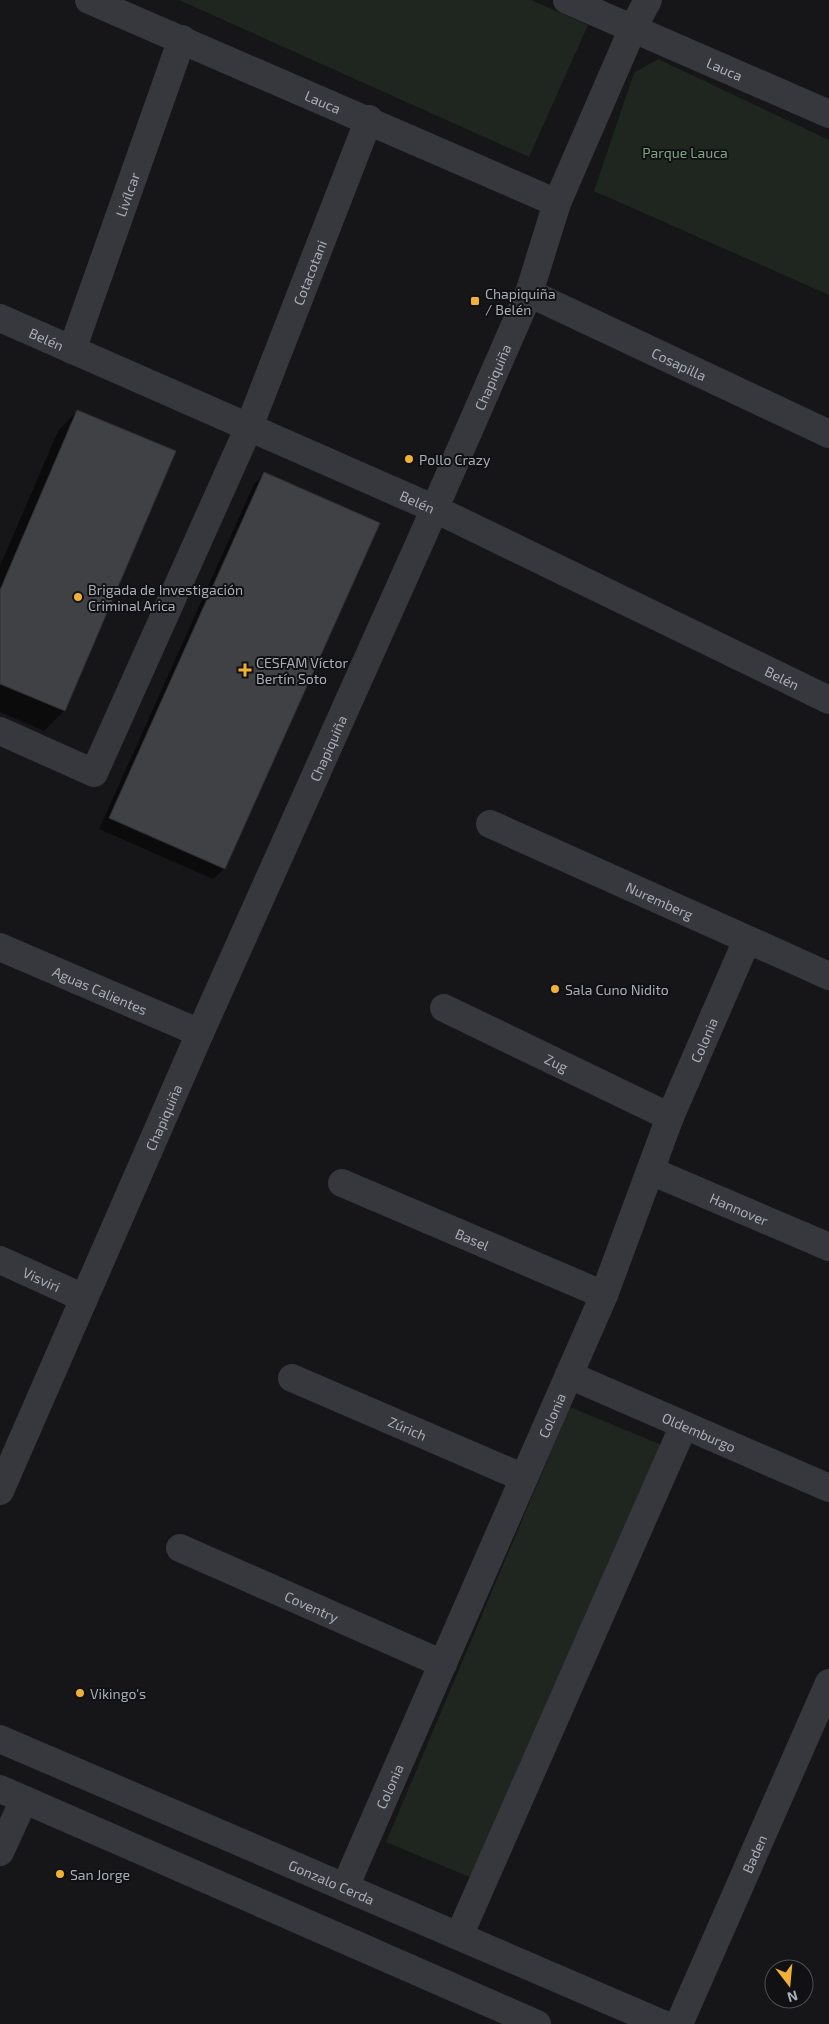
<svg xmlns="http://www.w3.org/2000/svg" width="829" height="2024" font-family="'Exo 2',sans-serif">
<style>
.green{fill:#1e261f}
.shadow{fill:#0007}
.building{fill:#404145;stroke:#303034}
.lines{fill:none;stroke-linecap:round;stroke-linejoin:round}
.minor{stroke:#37383d;stroke-width:28}
.poi-dot{fill:#f2b134;stroke:#111113;stroke-width:2}
.labels{text-anchor:middle;dominant-baseline:central;stroke-width:4;stroke-linejoin:round;paint-order:stroke}
.street-label{font-size:14px;fill:#a8adb8;stroke:#111113}
.park-label{font-size:14px;fill:#7fa381;stroke:#111113}
.poi-label{font-size:14px;fill:#a8adb8;stroke:#111113;text-anchor:start}
</style>
<rect width="100%" height="100%" fill="#161618"/>
<g class="green">
<polygon points="179,0 531,0 588,25 529,157"/>
<polygon points="658,59 829,140 829,295 594,191 634,73"/>
<polygon points="570,1407 669,1448 484,1883 386,1842"/>
</g>
<g class="shadow">
<polygon points="77,411 175,452 64,711 44,731 0,712 0,566 58,431"/>
<polygon points="265,473 224,869 213,879 99,829 254,484"/>
</g>
<g class="building">
<polygon points="77,410 176,451 65,711 0,684 0,590"/>
<polygon points="264,472 380,523 225,869 109,818"/>
</g>
<g class="lines">
<g class="minor">
<path id="s1" d="M89 0 557 203"/>
<path id="s2" d="M567 0 829 114"/>
<path id="s3" d="M529 293 829 434"/>
<path id="s4" d="M0 318 435 509 829 700"/>
<path id="s5" d="M72 350 182 39"/>
<path id="s6" d="M0 731 94 773 249 427 369 119"/>
<path id="s7" d="M490 824 829 976"/>
<path id="s8" d="M0 947 200 1033"/>
<path id="s9" d="M444 1008 670 1117"/>
<path id="s10" d="M651 1171 829 1247"/>
<path id="s11" d="M342 1183 604 1295"/>
<path id="s12" d="M0 1260 84 1298"/>
<path id="s13" d="M569 1375 829 1488"/>
<path id="s14" d="M292 1378 524 1478"/>
<path id="s15" d="M0 1491 200 1033 420 542 529 293 557 203 633 28 648 0"/>
<path id="s16" d="M180 1548 443 1664"/>
<path id="s17" d="M0 1739 663 2024"/>
<polyline points="0,1789 537,2024"/>
<polyline points="0,1852 24,1800"/>
<path id="s18" d="M345 1887 604 1295 670 1117 747 940"/>
<polyline points="459,1936 684,1425"/>
<path id="s19" d="M679 2024 829 1683"/>
</g>
</g>
<g class="poi-dot">
<rect x="470" y="296" width="10" height="10" rx="2.5"/>
<circle cx="409" cy="459" r="5"/>
<circle cx="78" cy="597" r="5"/>
<path d="M242.5 662.5h5v5h5v5h-5v5h-5v-5h-5v-5h5z"/>
<circle cx="555" cy="989" r="5"/>
<circle cx="80" cy="1693" r="5"/>
<circle cx="60" cy="1874" r="5"/>
</g>
<g class="labels">
<g class="street-label">
<text stroke="none"><textPath href="#s2" startOffset="172">Lauca</textPath></text>
<text stroke="none"><textPath href="#s1" startOffset="255">Lauca</textPath></text>
<text stroke="none"><textPath href="#s5" startOffset="165">Livílcar</textPath></text>
<text stroke="none"><textPath href="#s6" startOffset="648">Cotacotani</textPath></text>
<text stroke="none"><textPath href="#s4" startOffset="51">Belén</textPath></text>
<text stroke="none"><textPath href="#s3" startOffset="166">Cosapilla</textPath></text>
<text stroke="none"><textPath href="#s15" startOffset="1218">Chapiquiña</textPath></text>
<text stroke="none"><textPath href="#s4" startOffset="456">Belén</textPath></text>
<text stroke="none"><textPath href="#s4" startOffset="861">Belén</textPath></text>
<text stroke="none"><textPath href="#s15" startOffset="812">Chapiquiña</textPath></text>
<text stroke="none"><textPath href="#s7" startOffset="186">Nuremberg</textPath></text>
<text stroke="none"><textPath href="#s8" startOffset="109">Aguas Calientes</textPath></text>
<text stroke="none"><textPath href="#s18" startOffset="920">Colonia</textPath></text>
<text stroke="none"><textPath href="#s9" startOffset="125">Zug</textPath></text>
<text stroke="none"><textPath href="#s15" startOffset="408">Chapiquiña</textPath></text>
<text stroke="none"><textPath href="#s10" startOffset="96">Hannover</textPath></text>
<text stroke="none"><textPath href="#s11" startOffset="142">Basel</textPath></text>
<text stroke="none"><textPath href="#s12" startOffset="46">Visviri</textPath></text>
<text stroke="none"><textPath href="#s18" startOffset="515">Colonia</textPath></text>
<text stroke="none"><textPath href="#s14" startOffset="126">Zúrich</textPath></text>
<text stroke="none"><textPath href="#s13" startOffset="142">Oldemburgo</textPath></text>
<text stroke="none"><textPath href="#s16" startOffset="144">Coventry</textPath></text>
<text stroke="none"><textPath href="#s18" startOffset="110">Colonia</textPath></text>
<text stroke="none"><textPath href="#s19" startOffset="186">Baden</textPath></text>
<text stroke="none"><textPath href="#s17" startOffset="361">Gonzalo Cerda</textPath></text>
</g>
<g class="park-label">
<text x="685" y="152">Parque Lauca</text>
</g>
<g class="poi-label">
<text x="485" y="293">Chapiquiña<tspan x="485" dy="16">/ Belén</tspan></text>
<text x="419" y="459">Pollo Crazy</text>
<text x="88" y="589">Brigada de Investigación<tspan x="88" dy="16">Criminal Arica</tspan></text>
<text x="256" y="662">CESFAM Víctor<tspan x="256" dy="16">Bertín Soto</tspan></text>
<text x="565" y="989">Sala Cuno Nidito</text>
<text x="90" y="1693">Vikingo's</text>
<text x="70" y="1874">San Jorge</text>
</g>
</g>
<g transform="translate(789 1984) rotate(164)"><circle r="24" fill="#111113" stroke="#4d4f55"/>
<path d="M0-4L9 19L0 12L-9 19Z" fill="#f2b134"/>
<text y="-8" font-size="14" font-weight="bold" text-anchor="middle" fill="#a8adb8">N</text>
</g>
</svg>
